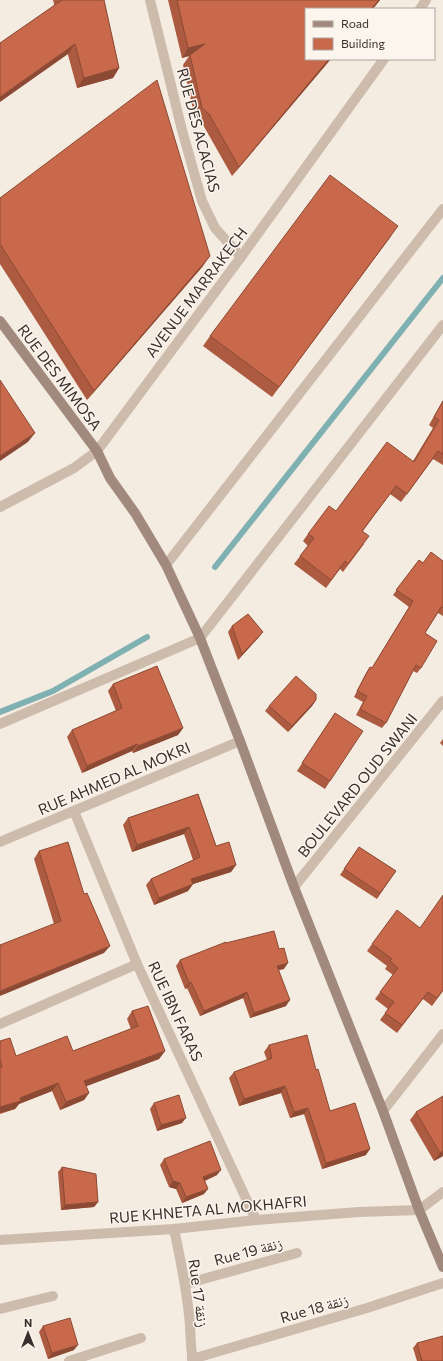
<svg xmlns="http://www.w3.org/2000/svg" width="443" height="1361" font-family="Commissioner,'Noto Naskh Arabic',sans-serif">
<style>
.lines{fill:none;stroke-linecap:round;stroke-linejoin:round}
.stream{stroke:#7fb0b2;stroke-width:6}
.street{stroke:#cdbbac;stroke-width:10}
.secondary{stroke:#a18a7d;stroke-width:10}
.wall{fill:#ac5a40}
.shaded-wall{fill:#8c4a34}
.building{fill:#c8694b;stroke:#8c4a34}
.labels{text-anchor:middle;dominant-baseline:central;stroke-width:3;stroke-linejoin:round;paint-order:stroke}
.street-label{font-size:15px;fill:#3b302b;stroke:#fbf5ee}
</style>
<rect width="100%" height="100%" fill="#f4ebe1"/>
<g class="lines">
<g class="stream">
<polyline points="215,567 443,278"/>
<polyline points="0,712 53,691 147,637"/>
</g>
<g class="street">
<polyline points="150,0 182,130 202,201 215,228 241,257"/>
<polyline points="420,9 426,0"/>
<polyline points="0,507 74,468 97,451 241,257 384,59"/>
<polyline points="166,565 443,209"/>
<polyline points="0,724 200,638 443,325"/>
<polyline points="74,811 137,964 256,1220"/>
<polyline points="0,842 240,741"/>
<polyline points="294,887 443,701"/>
<polyline points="0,1024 137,964"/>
<polyline points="383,1111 443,1034"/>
<path d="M174 1229C180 1257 186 1286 189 1315 191 1330 190 1346 193 1361"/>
<polyline points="0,1240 174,1229 256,1220 359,1212 419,1210 443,1192"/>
<polyline points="185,1284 297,1253"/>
<polyline points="0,1309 53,1296"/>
<polyline points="192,1359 367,1308 443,1283"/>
<polyline points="69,1361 141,1338"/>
</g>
<polyline class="secondary" points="0,321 97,451 110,478 135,513 166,565 200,638 240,741 294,887 383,1111 419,1210 443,1267"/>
</g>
<g class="wall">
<polygon points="53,0 104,0 119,68 113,78 77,88"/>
<polygon points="168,0 380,0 232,176 202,123 195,118 183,65 189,56 182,58"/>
<polygon points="0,198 203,266 87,400 0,264"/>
<polygon points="392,235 272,397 203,346 210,336"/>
<polygon points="443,400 443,465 433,459 401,502 390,494 363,531 364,544 343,572 340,569 326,588 294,564 308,546 303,541 308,534 336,511 413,461 433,428 429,425"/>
<polygon points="419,560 423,563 443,561 443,616 438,613 425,633 421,668 417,673 413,671 386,723 382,728 356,715 363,702 354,697 366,673 370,667 372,668 409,607 393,595"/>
<polygon points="232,626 259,637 238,660 228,632"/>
<polygon points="113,684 183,728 178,735 133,753 132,751 82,773 67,737 72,730 116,711 108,691"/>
<polygon points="316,700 312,706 288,732 265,711 269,706"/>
<polygon points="335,713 330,781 325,789 297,771"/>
<polygon points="443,739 443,746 440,743"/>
<polygon points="198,794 216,846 236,865 231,872 193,884 188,891 154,905 146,885 151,879 193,860 184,834 132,852 123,825 128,818"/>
<polygon points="359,847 396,871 377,899 340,875"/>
<polygon points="39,851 84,894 104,953 54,924 34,859"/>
<polygon points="226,943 284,969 279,970 286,1006 250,1018 243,998 200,1016 187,988 185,989 176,966 180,960"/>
<polygon points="372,944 443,991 432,1006 423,999 397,1033 380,1020 388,1009 375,999 393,975 385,969 387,966 367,951"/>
<polygon points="132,1011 165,1051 159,1059 86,1086 89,1093 84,1100 60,1110 52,1091 19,1104 15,1109 0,1114 0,1041 16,1056 73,1051 131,1029 127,1019"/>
<polygon points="269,1045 316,1070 330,1111 366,1155 322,1169 304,1114 290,1118 281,1093 239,1106 229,1078 234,1072 267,1060 264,1052"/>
<polygon points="443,1096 443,1156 434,1161 410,1120 416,1112"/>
<polygon points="154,1103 182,1123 157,1131 150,1109"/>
<polygon points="164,1159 217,1175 205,1181 204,1194 182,1203 176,1189 169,1187 160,1165"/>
<polygon points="62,1167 98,1202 94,1207 61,1210 58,1172"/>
<polygon points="43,1326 74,1350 48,1359 39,1332"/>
<polygon points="417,1343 443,1361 417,1361 413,1348"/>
</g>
<g class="shaded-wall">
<polygon points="379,0 380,0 373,9 371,9"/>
<polygon points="75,44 68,54 0,102 0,97"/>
<polygon points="205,44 198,53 182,58 188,48"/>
<polygon points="329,59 331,59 232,176 239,167"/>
<polygon points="119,68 113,78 77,88 84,78"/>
<polygon points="210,256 203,266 87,400 94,391"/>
<polygon points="35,433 28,442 0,461 0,456"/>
<polygon points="263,632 259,637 238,660 242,654"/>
<polygon points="316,700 312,706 288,732 292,726"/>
<polygon points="183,728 178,735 133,753 138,746"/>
<polygon points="137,744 132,751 82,773 87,766"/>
<polygon points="189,827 184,834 132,852 137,845"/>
<polygon points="236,865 231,872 193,884 188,891 154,905 159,898 191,879"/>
<polygon points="110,946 104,953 0,996 0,991"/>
<polygon points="288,963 284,969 274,971 277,966"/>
<polygon points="191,982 187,988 185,989 189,983"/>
<polygon points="247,992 243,998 200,1016 204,1011"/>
<polygon points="290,1000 286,1006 250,1018 254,1013"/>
<polygon points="165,1051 159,1059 79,1089 84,1081"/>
<polygon points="58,1083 52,1091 19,1104 15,1109 0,1113 0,1107 20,1098"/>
<polygon points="285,1086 281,1093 239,1106 244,1099"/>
<polygon points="89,1093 84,1100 60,1110 66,1102"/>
<polygon points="308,1108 304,1114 290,1118 294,1112"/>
<polygon points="186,1118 182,1123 157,1131 161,1125"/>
<polygon points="370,1149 366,1155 322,1169 326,1163"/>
<polygon points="443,1151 443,1156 434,1161 440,1153"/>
<polygon points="221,1170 217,1175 199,1183 203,1177"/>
<polygon points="173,1181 180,1183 176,1189 169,1187"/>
<polygon points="208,1189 204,1194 182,1203 186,1197"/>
<polygon points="98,1202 94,1207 61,1210 65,1205"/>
<polygon points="78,1345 74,1350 48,1359 52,1353"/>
</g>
<g class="building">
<polygon points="62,0 104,0 119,68 84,78 75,44 0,97 0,43"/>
<polygon points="177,0 379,0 371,9 306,9 306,59 329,59 239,167 209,114 202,108 190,55 205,44 188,48"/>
<polygon points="157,80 210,256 94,391 0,244 0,198"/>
<polygon points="330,175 398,226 279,387 210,336"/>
<polygon points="0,380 35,433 0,456"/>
<polygon points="443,401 443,454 438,451 407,494 396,486 362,531 369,536 348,564 345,561 331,580 300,556 314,538 308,534 329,506 336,511 387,442 414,462 439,420 434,417"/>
<polygon points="431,552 443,561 443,608 441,607 425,633 437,641 421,668 416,665 386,723 360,709 367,696 357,691 370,667 372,668 413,601 396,590 419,560 423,563"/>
<polygon points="248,614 263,632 242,654 232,626"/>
<polygon points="157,666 183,728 138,746 137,744 87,766 72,730 122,708 113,684"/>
<polygon points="296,676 316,694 316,700 292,726 269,706"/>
<polygon points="335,713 363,731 330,781 302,763"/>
<polygon points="198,794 216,846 229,842 236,865 191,879 193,884 159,898 151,879 200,857 189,827 137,845 128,818"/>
<polygon points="68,842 84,894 87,893 110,946 0,991 0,945 61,921 39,851"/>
<polygon points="359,847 396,871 380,893 344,869"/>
<polygon points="443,895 443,990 437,998 428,992 402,1025 385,1013 394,1002 380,992 398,968 390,961 392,959 372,944 397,910 420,928"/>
<polygon points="274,931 279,949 284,948 288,963 277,966 290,1000 254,1013 247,992 204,1011 191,982 189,983 180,960 226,942 226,943"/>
<polygon points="148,1006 165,1051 84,1081 89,1093 66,1102 58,1083 20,1098 21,1101 0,1107 0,1067 2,1067 0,1059 0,1041 10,1038 16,1056 67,1036 73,1051 138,1026 132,1011"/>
<polygon points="307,1035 316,1070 318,1069 330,1111 355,1103 370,1149 326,1163 308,1108 294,1112 285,1086 244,1099 234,1072 272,1058 269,1045"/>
<polygon points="179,1095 186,1118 161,1125 154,1103"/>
<polygon points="443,1096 443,1151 440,1153 416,1112"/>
<polygon points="210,1141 221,1170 203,1177 208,1189 186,1197 180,1183 173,1181 164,1159"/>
<polygon points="62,1167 96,1174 98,1202 65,1205"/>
<polygon points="70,1318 78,1345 52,1353 43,1326"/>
<polygon points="443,1336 443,1361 422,1361 417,1343"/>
</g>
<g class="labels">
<g class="street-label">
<text transform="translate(199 130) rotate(75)">RUE DES ACACIAS</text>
<text transform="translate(196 292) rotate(-53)">AVENUE MARRAKECH</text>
<text transform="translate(60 377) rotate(53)">RUE DES MIMOSA</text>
<text transform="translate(114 778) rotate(-23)">RUE AHMED AL MOKRI</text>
<text transform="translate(357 785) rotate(-51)">BOULEVARD OUD SWANI</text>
<text transform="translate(176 1011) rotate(65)">RUE IBN FARAS</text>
<text transform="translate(208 1209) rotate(-5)">RUE KHNETA AL MOKHAFRI</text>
<text transform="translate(248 1251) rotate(-15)">Rue 19 زنقة</text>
<text transform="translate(199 1293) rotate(82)">Rue 17 زنقة</text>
<text transform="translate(314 1308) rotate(-16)">Rue 18 زنقة</text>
</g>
</g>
<rect x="305" y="8" width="130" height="52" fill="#fbf5ee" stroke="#aea6a0"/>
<rect x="313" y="21" width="20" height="6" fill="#a18a7d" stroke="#aea6a0"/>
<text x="341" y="28" font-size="12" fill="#3b302b">Road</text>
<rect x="313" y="38" width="20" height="12" fill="#c8694b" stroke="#aea6a0"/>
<text x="341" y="48" font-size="12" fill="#3b302b">Building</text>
<g transform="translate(28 1333)" stroke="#fbf5ee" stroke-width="3" paint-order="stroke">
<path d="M0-3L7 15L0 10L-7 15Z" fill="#3b302b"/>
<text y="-6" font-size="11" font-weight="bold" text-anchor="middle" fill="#3b302b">N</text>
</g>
</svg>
